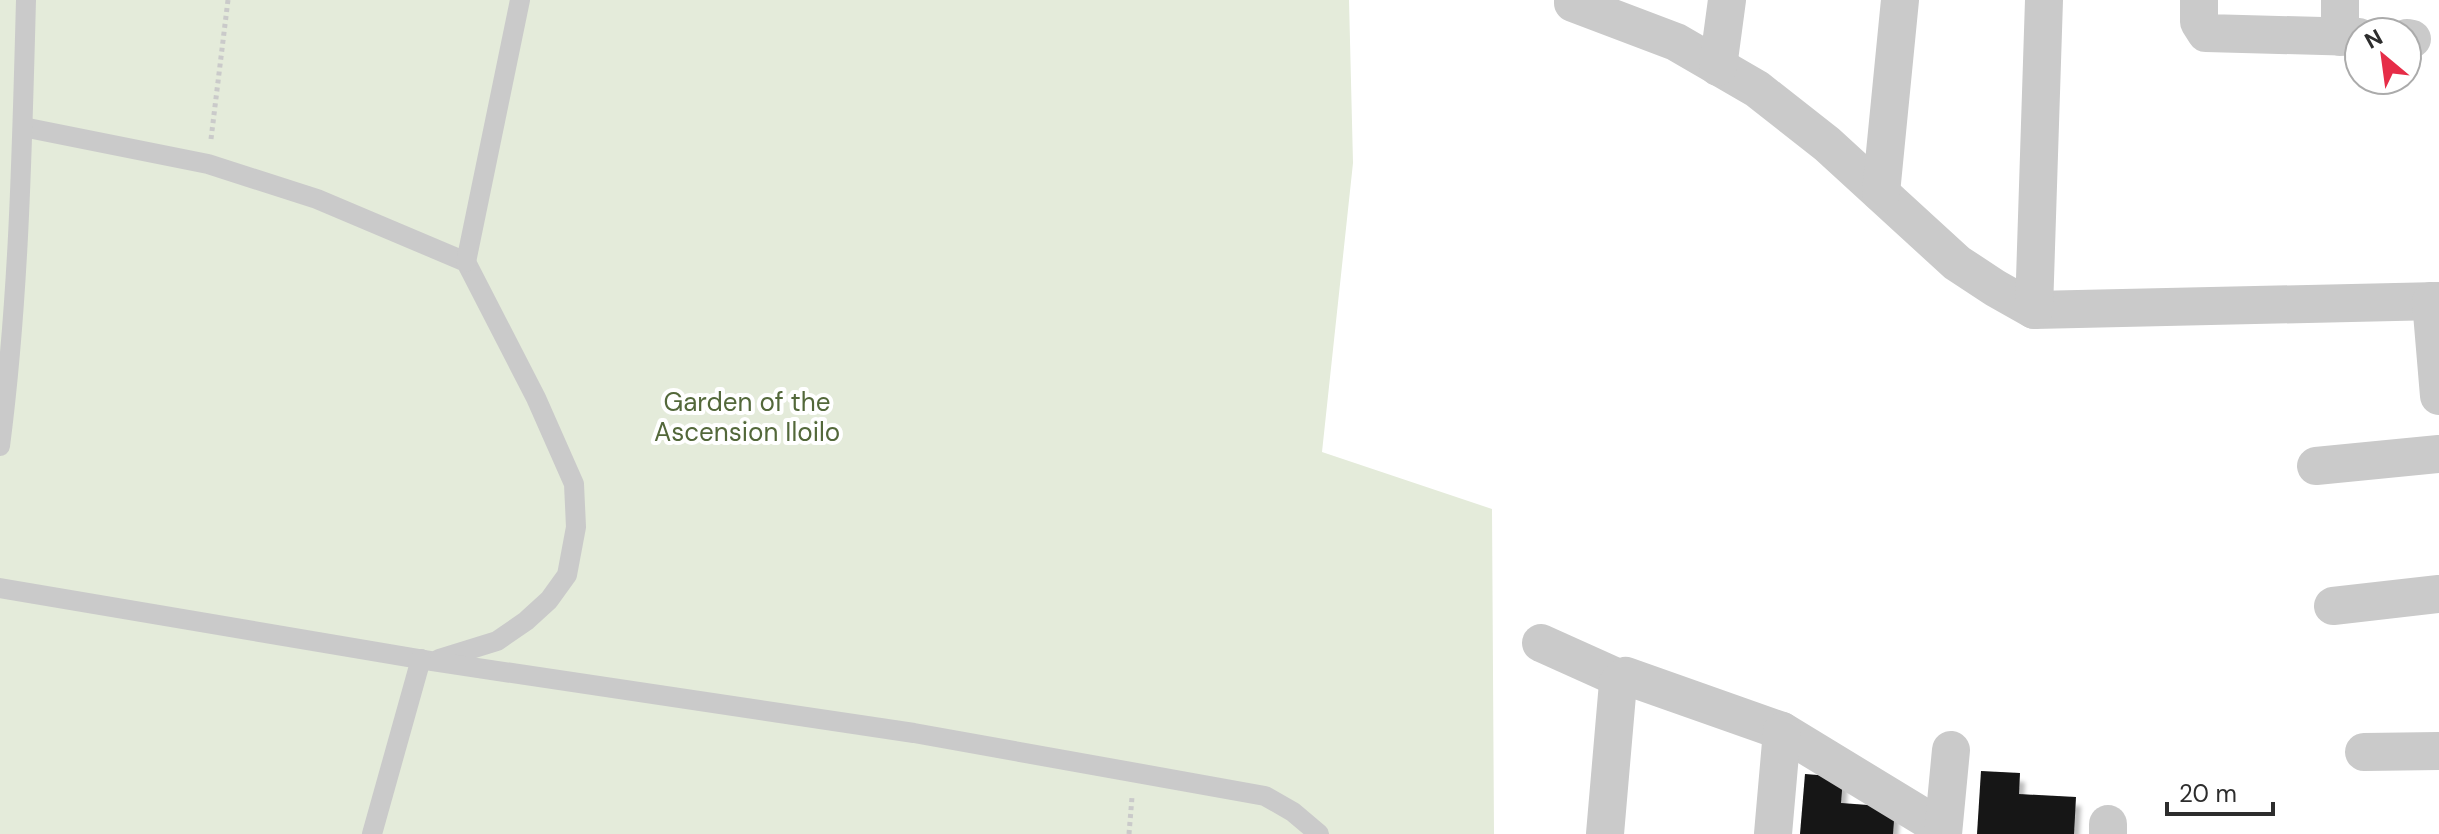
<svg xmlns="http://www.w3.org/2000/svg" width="2439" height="834" font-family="'DM Sans',sans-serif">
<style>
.green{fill:#e4ebda}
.building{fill:#141414;filter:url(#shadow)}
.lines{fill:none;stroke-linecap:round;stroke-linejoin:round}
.path{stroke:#cacaca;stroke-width:5;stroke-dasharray:4 4;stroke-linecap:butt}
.lane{stroke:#cacaca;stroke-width:20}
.street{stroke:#cacaca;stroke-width:38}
.labels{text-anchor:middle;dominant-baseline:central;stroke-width:8;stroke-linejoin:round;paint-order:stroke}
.park-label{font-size:26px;fill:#53683a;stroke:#fff}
</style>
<defs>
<filter id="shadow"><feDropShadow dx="5" dy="9" stdDeviation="2" flood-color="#0004"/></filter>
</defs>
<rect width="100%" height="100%" fill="#fff"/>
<polygon class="green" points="0,0 1349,0 1353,163 1322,452 1492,509 1494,834 0,834"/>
<g class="building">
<polygon points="1981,771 2020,773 2019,794 2076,797 2074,834 1977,834"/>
<polygon points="1805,774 1843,777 1841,803 1895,807 1893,834 1800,834"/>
</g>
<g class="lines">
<g class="path">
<polyline points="211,139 228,0"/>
<polyline points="1129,834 1132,797"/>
</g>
<g class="lane">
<polyline points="23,127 208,164 317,199 466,262 536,398 574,484 576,527 567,575 549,600 526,621 497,641 439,659"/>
<polyline points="466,262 520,0"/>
<path d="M0 446C19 299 22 149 26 0"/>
<polyline points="0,588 431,661 914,733 1265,796 1293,812 1319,834"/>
<polyline points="372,834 421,659"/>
</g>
<g class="street">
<polyline points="1573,0 1573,3 1676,42 1757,89 1827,144 1957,263 1995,288 2034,310 2439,301"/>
<polyline points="2199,0 2199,22 2206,33 2359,37"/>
<polyline points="2340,37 2340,0"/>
<polyline points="2407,38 2412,39"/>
<polyline points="1718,67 1727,0"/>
<polyline points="1881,193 1900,0"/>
<polyline points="2431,301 2439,396"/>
<polyline points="2034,310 2044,0"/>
<polyline points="2316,466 2439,454"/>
<polyline points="2333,606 2439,594"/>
<polyline points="1541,643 1621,679"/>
<polyline points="2364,752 2439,751"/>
<polyline points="2108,824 2108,834"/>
<polyline points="1605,834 1618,683 1626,676 1782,731 1943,829"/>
<polyline points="1773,834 1782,731"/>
<polyline points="1943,834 1951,750"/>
</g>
</g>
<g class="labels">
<g class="park-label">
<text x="747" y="402">Garden of the<tspan x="747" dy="30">Ascension Iloilo</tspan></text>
</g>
</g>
<g transform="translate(2383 56) rotate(331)"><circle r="38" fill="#ffffff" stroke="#ababab" stroke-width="2"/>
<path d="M0-6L14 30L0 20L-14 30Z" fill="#e62d48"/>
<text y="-12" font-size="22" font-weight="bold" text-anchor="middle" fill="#2d2d2d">N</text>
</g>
<path d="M2167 802v12h106v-12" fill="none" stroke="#2d2d2d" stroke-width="4"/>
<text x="2179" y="802" font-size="24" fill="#2d2d2d" stroke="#ffffff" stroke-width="6" paint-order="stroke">20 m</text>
</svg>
